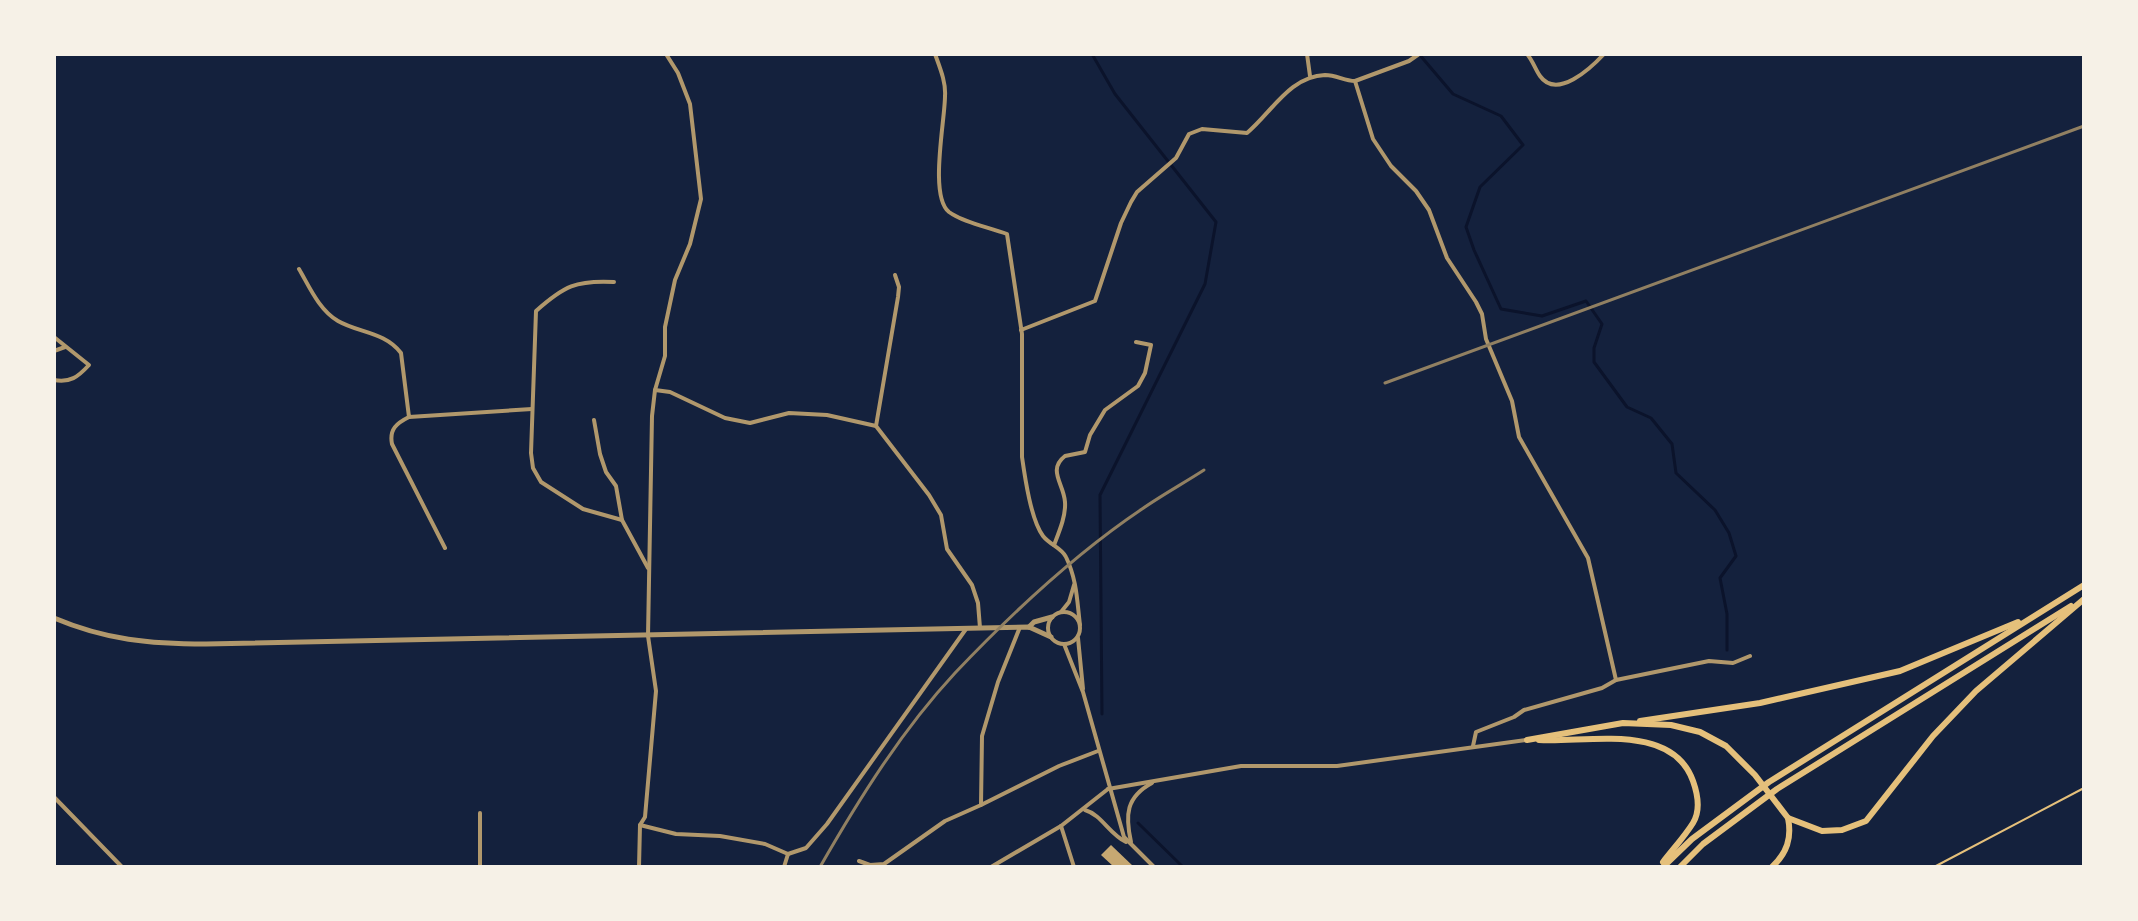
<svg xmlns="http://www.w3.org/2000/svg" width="2138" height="921" font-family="Overpass,sans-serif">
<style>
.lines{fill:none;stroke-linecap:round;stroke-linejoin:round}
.stream{stroke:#0b132b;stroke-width:3}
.building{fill:#c6a872}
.path{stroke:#e5c07b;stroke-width:2}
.minor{stroke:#b1986c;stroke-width:4}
.tertiary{stroke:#b1986c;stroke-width:5}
.primary{stroke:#e5c07b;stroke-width:6}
.rail{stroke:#918062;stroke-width:3}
</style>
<rect width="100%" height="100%" fill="#14213d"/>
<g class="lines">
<g class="stream">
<polyline points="1092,54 1115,94 1216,222 1205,284 1100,495 1102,714"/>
<polyline points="1419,54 1453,94 1501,116 1523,145 1480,187 1466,227 1474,250 1501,309 1542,316 1586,301 1602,324 1594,348 1594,362 1627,407 1651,418 1672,444 1676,473 1715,510 1729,533 1736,556 1720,578 1727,614 1727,650"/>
<polyline points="1138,823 1183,867"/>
</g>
</g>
<polygon class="building" points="1111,845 1134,867 1114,867 1101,855"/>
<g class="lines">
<polyline class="path" points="1934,867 2084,788"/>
<g class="minor">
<path d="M935 54C940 68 946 82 945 96 945 121 929 196 949 212 964 223 989 227 1007 234L1022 334V457C1025 478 1031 520 1043 536 1050 545 1062 548 1066 557 1077 580 1077 601 1080 625"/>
<polyline points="1307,54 1310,76"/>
<path d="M1527 54C1533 61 1535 69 1540 76 1557 100 1591 68 1604 54"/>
<polyline points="1355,81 1409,61 1419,54"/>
<path d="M299 269C309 286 319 310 338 321 359 333 385 332 401 353L409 417 532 409"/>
<path d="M614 282C576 280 564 286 536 311L531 453 533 468 541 482 583 509 622 520"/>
<path d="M1021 330 1095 301 1121 223 1131 202 1137 192 1176 158 1189 134 1202 129 1247 133C1271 113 1290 76 1325 75 1337 75 1344 81 1355 81L1373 139 1391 166 1416 191 1429 210 1447 258 1476 302 1482 314 1486 339 1512 401 1519 437 1588 558 1616 680"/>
<path d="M54 337 89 365C78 377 70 383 54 380"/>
<polyline points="54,351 65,347"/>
<polyline points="655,390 670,392 725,418 750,423 789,413 827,415 876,426 929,495 941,515 947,549 972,585 978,603 980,628"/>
<path d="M409 417C397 423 389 429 392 444L445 548"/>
<polyline points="594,420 600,454 606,472 616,486 622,520 648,568"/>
<polyline points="876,426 898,297 899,287 895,275"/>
<path d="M1054 545C1059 532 1066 516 1065 502 1064 484 1047 470 1065 456L1085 452 1090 435 1105 410 1138 386 1145 373 1151 345 1136 342"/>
<polyline points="1061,612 1069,602 1074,585"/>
<circle cx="1064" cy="628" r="16"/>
<polyline points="1078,638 1083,689"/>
<polyline points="1064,644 1083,692 1124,837 1154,867"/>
<polyline points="1473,746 1476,732 1514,717 1524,710 1602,688 1616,680 1709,661 1733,663 1750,656"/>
<polyline points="1108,789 1241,766 1337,766 1526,740"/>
<polyline points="54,797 122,867"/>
<polyline points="981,805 1059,766 1098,751"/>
<path d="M1085 810C1102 815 1109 834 1126 842"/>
<polyline points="480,813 480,867"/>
<polyline points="640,825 676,834 720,836 765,844 788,854 806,848 827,824 966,629"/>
<polyline points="1061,826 1074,867"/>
<path d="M1131 842C1125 815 1126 797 1152 783"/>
<polyline points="859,861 870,865 884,864 945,821 981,805 982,736 998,682 1020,627"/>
<polyline points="639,867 640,825 645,817 656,691 648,636 652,416 655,390 665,356 665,327 675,280 690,244 701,199 690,104 678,73 666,54"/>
<polyline points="784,867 788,854"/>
<polyline points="991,867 1061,826 1108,789"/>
</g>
<g class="tertiary">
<path d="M54 618C106 640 150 644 206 644L1029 627 1051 637"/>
<polyline points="1029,627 1034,622 1052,617"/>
</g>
<g class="primary">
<polyline points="1640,721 1760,703 1900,671 2018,622"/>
<polyline points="1527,740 1623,723 1671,725 1700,732 1726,746 1755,775 1788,818 1822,831 1842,830 1866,821 1933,736 1976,691 2084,599"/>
<path d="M1539 740C1587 743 1672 722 1693 781 1698 795 1701 810 1693 823 1685 836 1673 849 1663 862"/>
<polyline points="1663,867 1692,839 1769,782 2084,585"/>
<polyline points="1680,867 1703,844 1777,789 2071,606"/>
<path d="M1772 867C1787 853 1792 838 1788 818"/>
</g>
<g class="rail">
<polyline points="1385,383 2084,126"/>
<path d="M820 867C859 799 902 730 955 673 1011 614 1075 554 1142 509 1162 495 1184 483 1204 470"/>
</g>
</g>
<rect width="2138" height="921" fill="none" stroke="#f6f1e7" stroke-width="112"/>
</svg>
